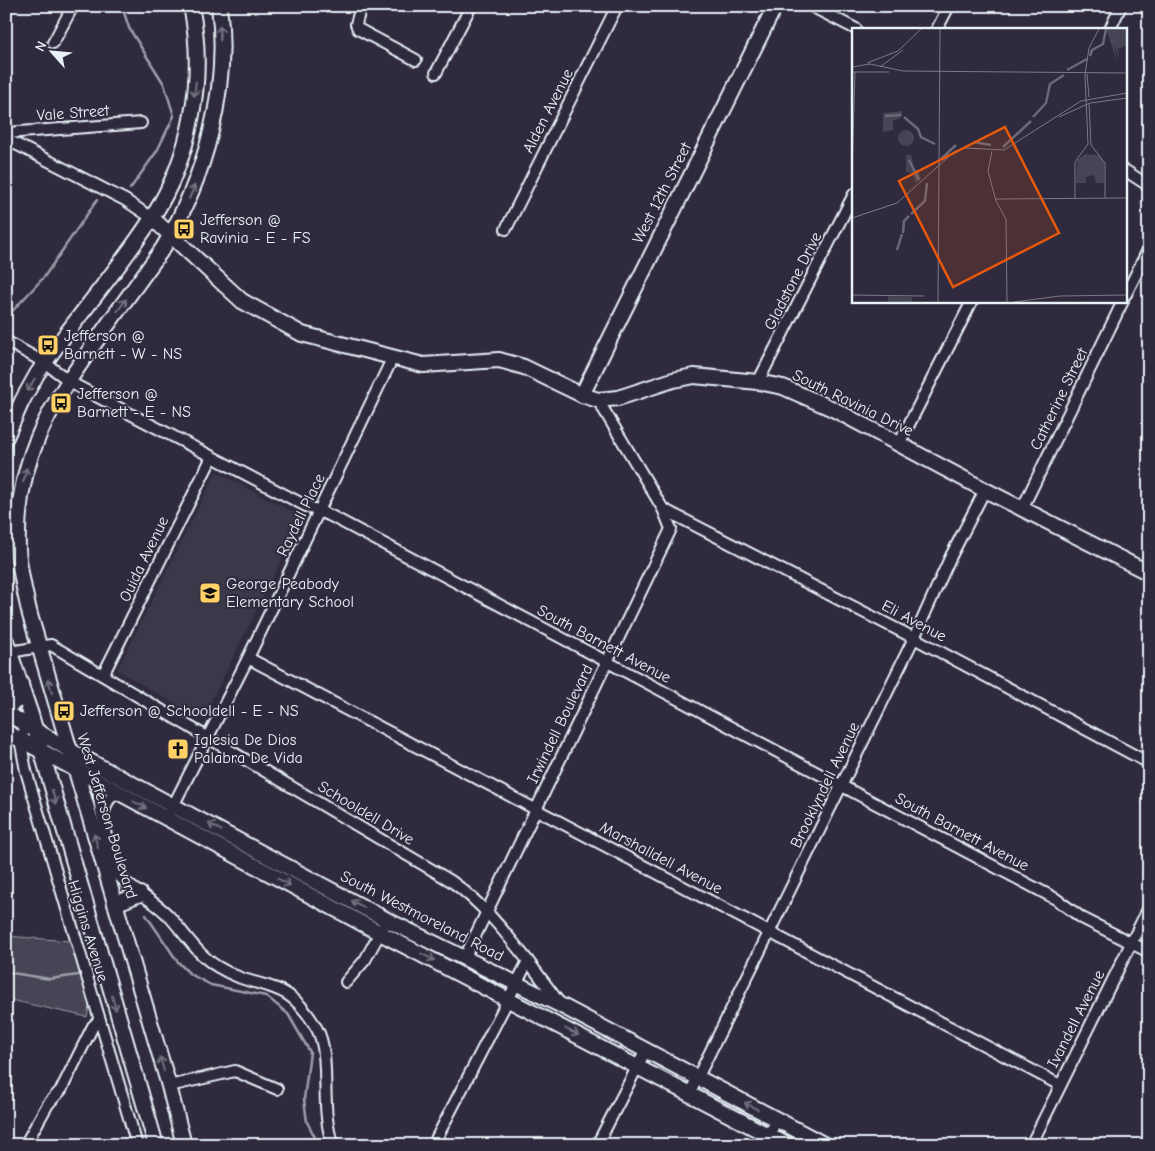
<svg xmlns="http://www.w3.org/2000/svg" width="1155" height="1151" font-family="'Comic Neue',sans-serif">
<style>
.built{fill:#3b3749}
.green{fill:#464455;stroke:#979aa6}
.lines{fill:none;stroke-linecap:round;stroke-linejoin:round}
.stream{stroke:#9c9fab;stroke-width:2.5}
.street-casing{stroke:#e8f1f8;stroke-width:14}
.secondary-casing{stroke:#e8f1f8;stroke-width:18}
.street{stroke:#2f2a3d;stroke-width:10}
.secondary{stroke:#2f2a3d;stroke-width:14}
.oneway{stroke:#70707e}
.labels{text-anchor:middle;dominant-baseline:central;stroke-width:4;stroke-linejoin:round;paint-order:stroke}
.street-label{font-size:16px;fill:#e8f1f8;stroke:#2f2a3d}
.poi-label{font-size:16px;fill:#e8f1f8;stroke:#2f2a3d;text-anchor:start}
.inset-river{fill:none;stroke:#696978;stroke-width:2.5}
.inset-road{fill:none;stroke:#797a88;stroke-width:1}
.view{fill:#e8590c;fill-opacity:0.15;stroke:#e8590c;stroke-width:2.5}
.inset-edge{fill:none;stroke:#e8f1f8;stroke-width:2.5}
</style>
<rect width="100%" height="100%" fill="#2f2a3d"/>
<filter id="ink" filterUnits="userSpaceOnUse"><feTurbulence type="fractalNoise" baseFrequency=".02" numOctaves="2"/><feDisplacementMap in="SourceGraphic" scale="10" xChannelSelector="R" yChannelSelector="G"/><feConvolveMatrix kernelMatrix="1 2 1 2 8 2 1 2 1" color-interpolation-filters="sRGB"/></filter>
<g filter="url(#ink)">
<polygon class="built" points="216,472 303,517 202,720 117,670"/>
<path class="green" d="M6 936 70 941C77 964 94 993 87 1017L6 999Z"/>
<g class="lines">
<g class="stream">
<polyline points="122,6 129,28 164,84 174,116 157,151 130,189"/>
<polyline points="6,318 44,277 97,200"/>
<polyline points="146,915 178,962 190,974 211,985 266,996 288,1014 310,1052 304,1099 307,1122 319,1145"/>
<polyline points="6,972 50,979 78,975"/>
</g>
<g class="street-casing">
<g id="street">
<polyline points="361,6 356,24 358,29 416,60"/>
<polyline points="811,6 856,29"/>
<polyline points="937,29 949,6"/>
<polyline points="1110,29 1121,6"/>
<polyline points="53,43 73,6"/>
<polyline points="436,73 471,6"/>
<polyline points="6,133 141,123"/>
<polyline points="6,139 125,200 152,218"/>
<polyline points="1126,171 1149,186"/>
<polyline points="506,229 617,6"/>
<polyline points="1126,294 1149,248"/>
<polyline points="6,341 45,363 75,385 306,506 331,516 1056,899 1082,918 1149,952"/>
<polyline points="758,382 854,194"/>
<polyline points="899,444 972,301"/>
<polyline points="663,509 914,638 1149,763"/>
<polyline points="1022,509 1123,301"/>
<path d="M10 652 51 645 451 881C482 903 504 931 528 961L433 1145"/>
<polyline points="248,658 1060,1085"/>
<polyline points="103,675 212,457"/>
<polyline points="27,726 20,739 26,771 137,1145"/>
<path d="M98 782C98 803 109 856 118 875 133 891 153 900 168 915 185 933 196 954 218 967 262 994 285 973 317 1029 332 1056 319 1109 333 1145"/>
<polyline points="170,812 248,658 393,357"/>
<polyline points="103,814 108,801 116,792"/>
<polyline points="465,957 671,529 663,509 598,400"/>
<polyline points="528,961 561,1005"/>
<polyline points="346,982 365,960 387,920"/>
<polyline points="169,1086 235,1071 277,1089"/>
<polyline points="690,1093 914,638 950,558 985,490"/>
<polyline points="25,1145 48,1104 61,1090 93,1026 100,1020"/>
<polyline points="597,1145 646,1050"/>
<polyline points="764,1145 777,1119"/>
<polyline points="1031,1145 1149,907"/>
</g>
</g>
<g class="secondary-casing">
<g id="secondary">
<polyline points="152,218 242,301 302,334 423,365 499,360 524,367 582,395 598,400 618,398 673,380 694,376 758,382 783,387 833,409 985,490 1149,573"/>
<polyline points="582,395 775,6"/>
<path d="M6 437 22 401 37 374C73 321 117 272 152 218 191 157 206 77 191 6"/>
<polyline points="6,641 31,715 156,1145"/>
<polyline points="6,708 16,701 21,684"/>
<polyline points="6,713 80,756 387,920 562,1006 825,1145"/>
<polyline points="6,732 380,933 787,1145"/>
<polyline points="115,904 140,894"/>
<path d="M184 1145 169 1086 30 615C25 593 19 570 18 548 15 459 50 406 99 337 120 307 142 278 163 248 205 178 230 89 219 6"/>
</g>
</g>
<use href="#street" class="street"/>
<use href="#secondary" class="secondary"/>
</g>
<defs><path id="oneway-shaft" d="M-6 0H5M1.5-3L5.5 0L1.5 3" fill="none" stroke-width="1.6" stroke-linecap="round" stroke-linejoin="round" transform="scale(1.25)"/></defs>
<g class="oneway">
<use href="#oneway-shaft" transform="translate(220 33) rotate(-90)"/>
<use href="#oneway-shaft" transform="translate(195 89) rotate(96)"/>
<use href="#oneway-shaft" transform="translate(192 192) rotate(-67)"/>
<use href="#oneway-shaft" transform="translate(122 305) rotate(-54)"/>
<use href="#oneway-shaft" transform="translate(31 385) rotate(120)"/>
<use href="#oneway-shaft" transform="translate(25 475) rotate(-76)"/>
<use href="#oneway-shaft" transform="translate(50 686) rotate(-106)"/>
<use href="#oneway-shaft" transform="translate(54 797) rotate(74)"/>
<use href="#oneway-shaft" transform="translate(140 805) rotate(28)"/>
<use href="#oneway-shaft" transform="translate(215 827) rotate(-152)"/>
<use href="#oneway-shaft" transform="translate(96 841) rotate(-107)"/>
<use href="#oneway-shaft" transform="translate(284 882) rotate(28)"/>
<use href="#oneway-shaft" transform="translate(358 904) rotate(-152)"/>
<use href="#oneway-shaft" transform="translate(428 957) rotate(27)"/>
<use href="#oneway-shaft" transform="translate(114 1003) rotate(74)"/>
<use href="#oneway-shaft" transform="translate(572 1032) rotate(27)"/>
<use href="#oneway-shaft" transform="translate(162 1064) rotate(-106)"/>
<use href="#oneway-shaft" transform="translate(751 1106) rotate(-152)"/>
</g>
</g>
<defs>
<g id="bus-square" transform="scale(1.125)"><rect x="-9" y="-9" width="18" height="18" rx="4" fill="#ffd166" stroke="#2f2a3d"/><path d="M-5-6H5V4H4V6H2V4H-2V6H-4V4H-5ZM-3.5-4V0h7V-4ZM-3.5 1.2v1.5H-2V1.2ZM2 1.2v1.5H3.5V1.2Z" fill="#111"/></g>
<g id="school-square" transform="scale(1.125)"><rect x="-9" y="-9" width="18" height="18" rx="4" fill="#ffd166" stroke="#2f2a3d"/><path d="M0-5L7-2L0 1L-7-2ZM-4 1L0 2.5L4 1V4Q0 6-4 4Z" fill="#111"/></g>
<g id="church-square" transform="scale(1.125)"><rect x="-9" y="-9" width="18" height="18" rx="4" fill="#ffd166" stroke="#2f2a3d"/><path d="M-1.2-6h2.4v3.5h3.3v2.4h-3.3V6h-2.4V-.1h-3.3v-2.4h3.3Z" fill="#111"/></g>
</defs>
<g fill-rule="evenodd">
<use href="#bus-square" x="184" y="229"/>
<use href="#bus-square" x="48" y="345"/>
<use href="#bus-square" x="61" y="403"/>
<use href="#school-square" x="210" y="593"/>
<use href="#bus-square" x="64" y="711"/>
<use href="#church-square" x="178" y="749"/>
</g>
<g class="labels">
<g class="street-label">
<text transform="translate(548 111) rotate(-63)">Alden Avenue</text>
<text transform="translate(73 113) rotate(-4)">Vale Street</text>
<text transform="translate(662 193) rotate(-63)">West 12th Street</text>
<text transform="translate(793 281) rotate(-63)">Gladstone Drive</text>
<text transform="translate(1059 399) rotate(-64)">Catherine Street</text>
<text transform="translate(853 403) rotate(26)">South Ravinia Drive</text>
<text transform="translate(301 515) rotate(-64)">Raydell Place</text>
<text transform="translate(144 559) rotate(-64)">Ouida Avenue</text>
<text transform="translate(914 621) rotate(28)">Eli Avenue</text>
<text transform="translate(604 644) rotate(28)">South Barnett Avenue</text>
<text transform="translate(560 724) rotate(-64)">Irwindell Boulevard</text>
<text transform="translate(825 785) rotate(-64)">Brooklyndell Avenue</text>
<text transform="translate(366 813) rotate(31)">Schooldell Drive</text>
<text transform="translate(107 816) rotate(73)">West Jefferson Boulevard</text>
<text transform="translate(962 832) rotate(28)">South Barnett Avenue</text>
<text transform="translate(661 858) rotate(28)">Marshalldell Avenue</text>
<text transform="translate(422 916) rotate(27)">South Westmoreland Road</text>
<text transform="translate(88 931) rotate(73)">Higgins Avenue</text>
<text transform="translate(1076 1019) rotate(-63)">Ivandell Avenue</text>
</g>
<g class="poi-label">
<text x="200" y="220">Jefferson @<tspan x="200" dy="18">Ravinia - E - FS</tspan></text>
<text x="64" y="336">Jefferson @<tspan x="64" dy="18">Barnett - W - NS</tspan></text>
<text x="77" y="394">Jefferson @<tspan x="77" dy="18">Barnett - E - NS</tspan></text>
<text x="226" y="584">George Peabody<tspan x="226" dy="18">Elementary School</tspan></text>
<text x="80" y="711">Jefferson @ Schooldell - E - NS</text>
<text x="194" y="740">Iglesia De Dios<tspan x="194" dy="18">Palabra De Vida</tspan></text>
</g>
</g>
<g transform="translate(852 28)">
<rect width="275" height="275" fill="#2f2a3d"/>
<path d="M254 1H275V17L266 21 267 31 262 16 265 33ZM50 83V89L41 93V102L31 104V85ZM46 110a8 8 0 1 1 16 0a8 8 0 1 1-16 0ZM233 126 247 127 252 135V155H244L242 147 234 149V155H224L225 132ZM54 127H59L63 142 66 141 69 150 64 155 60 145 54 144ZM36 268 60 269V274H36Z" fill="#464455"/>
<path class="inset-river" d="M238 28 240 22 251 16 254 1M215 42 235 31M33 88 49 87M52 89 66 101 69 109 83 116M181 89 194 75 198 56 212 47M122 114 139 117M151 119 179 93M89 131 104 117M57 132 67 152M59 186 73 173 75 155M51 205 52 193 57 188M45 222 50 206"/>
<path class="inset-road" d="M15 35 46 23 69 1M0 39 18 36 51 43 275 45M28 39 51 22M0 44H37M235 46 237 69M237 75 239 117 253 135V170M207 89 238 75 275 70M140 123 136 143 144 173 154 191 155 274M0 146 3 44M143 171 275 170M223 171V134L236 116 233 47 237 20 247 1M0 190 45 175 103 123 114 120 152 122 229 73 275 65M0 267 72 268M86 274 88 1M162 274 208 268 275 267"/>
<path class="view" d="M153 99 207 205 101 259 47 153Z"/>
<rect width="275" height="275" class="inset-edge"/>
</g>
<rect width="1155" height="1151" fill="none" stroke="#2f2a3d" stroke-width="25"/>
<rect x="12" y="12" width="1130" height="1126" fill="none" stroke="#e8f1f8" stroke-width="2" filter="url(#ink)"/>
<g transform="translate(52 52) rotate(297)" stroke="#2f2a3d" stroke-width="4" paint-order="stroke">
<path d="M0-4L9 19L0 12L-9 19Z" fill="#e8f1f8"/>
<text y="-8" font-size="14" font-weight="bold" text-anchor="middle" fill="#e8f1f8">N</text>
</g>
</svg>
